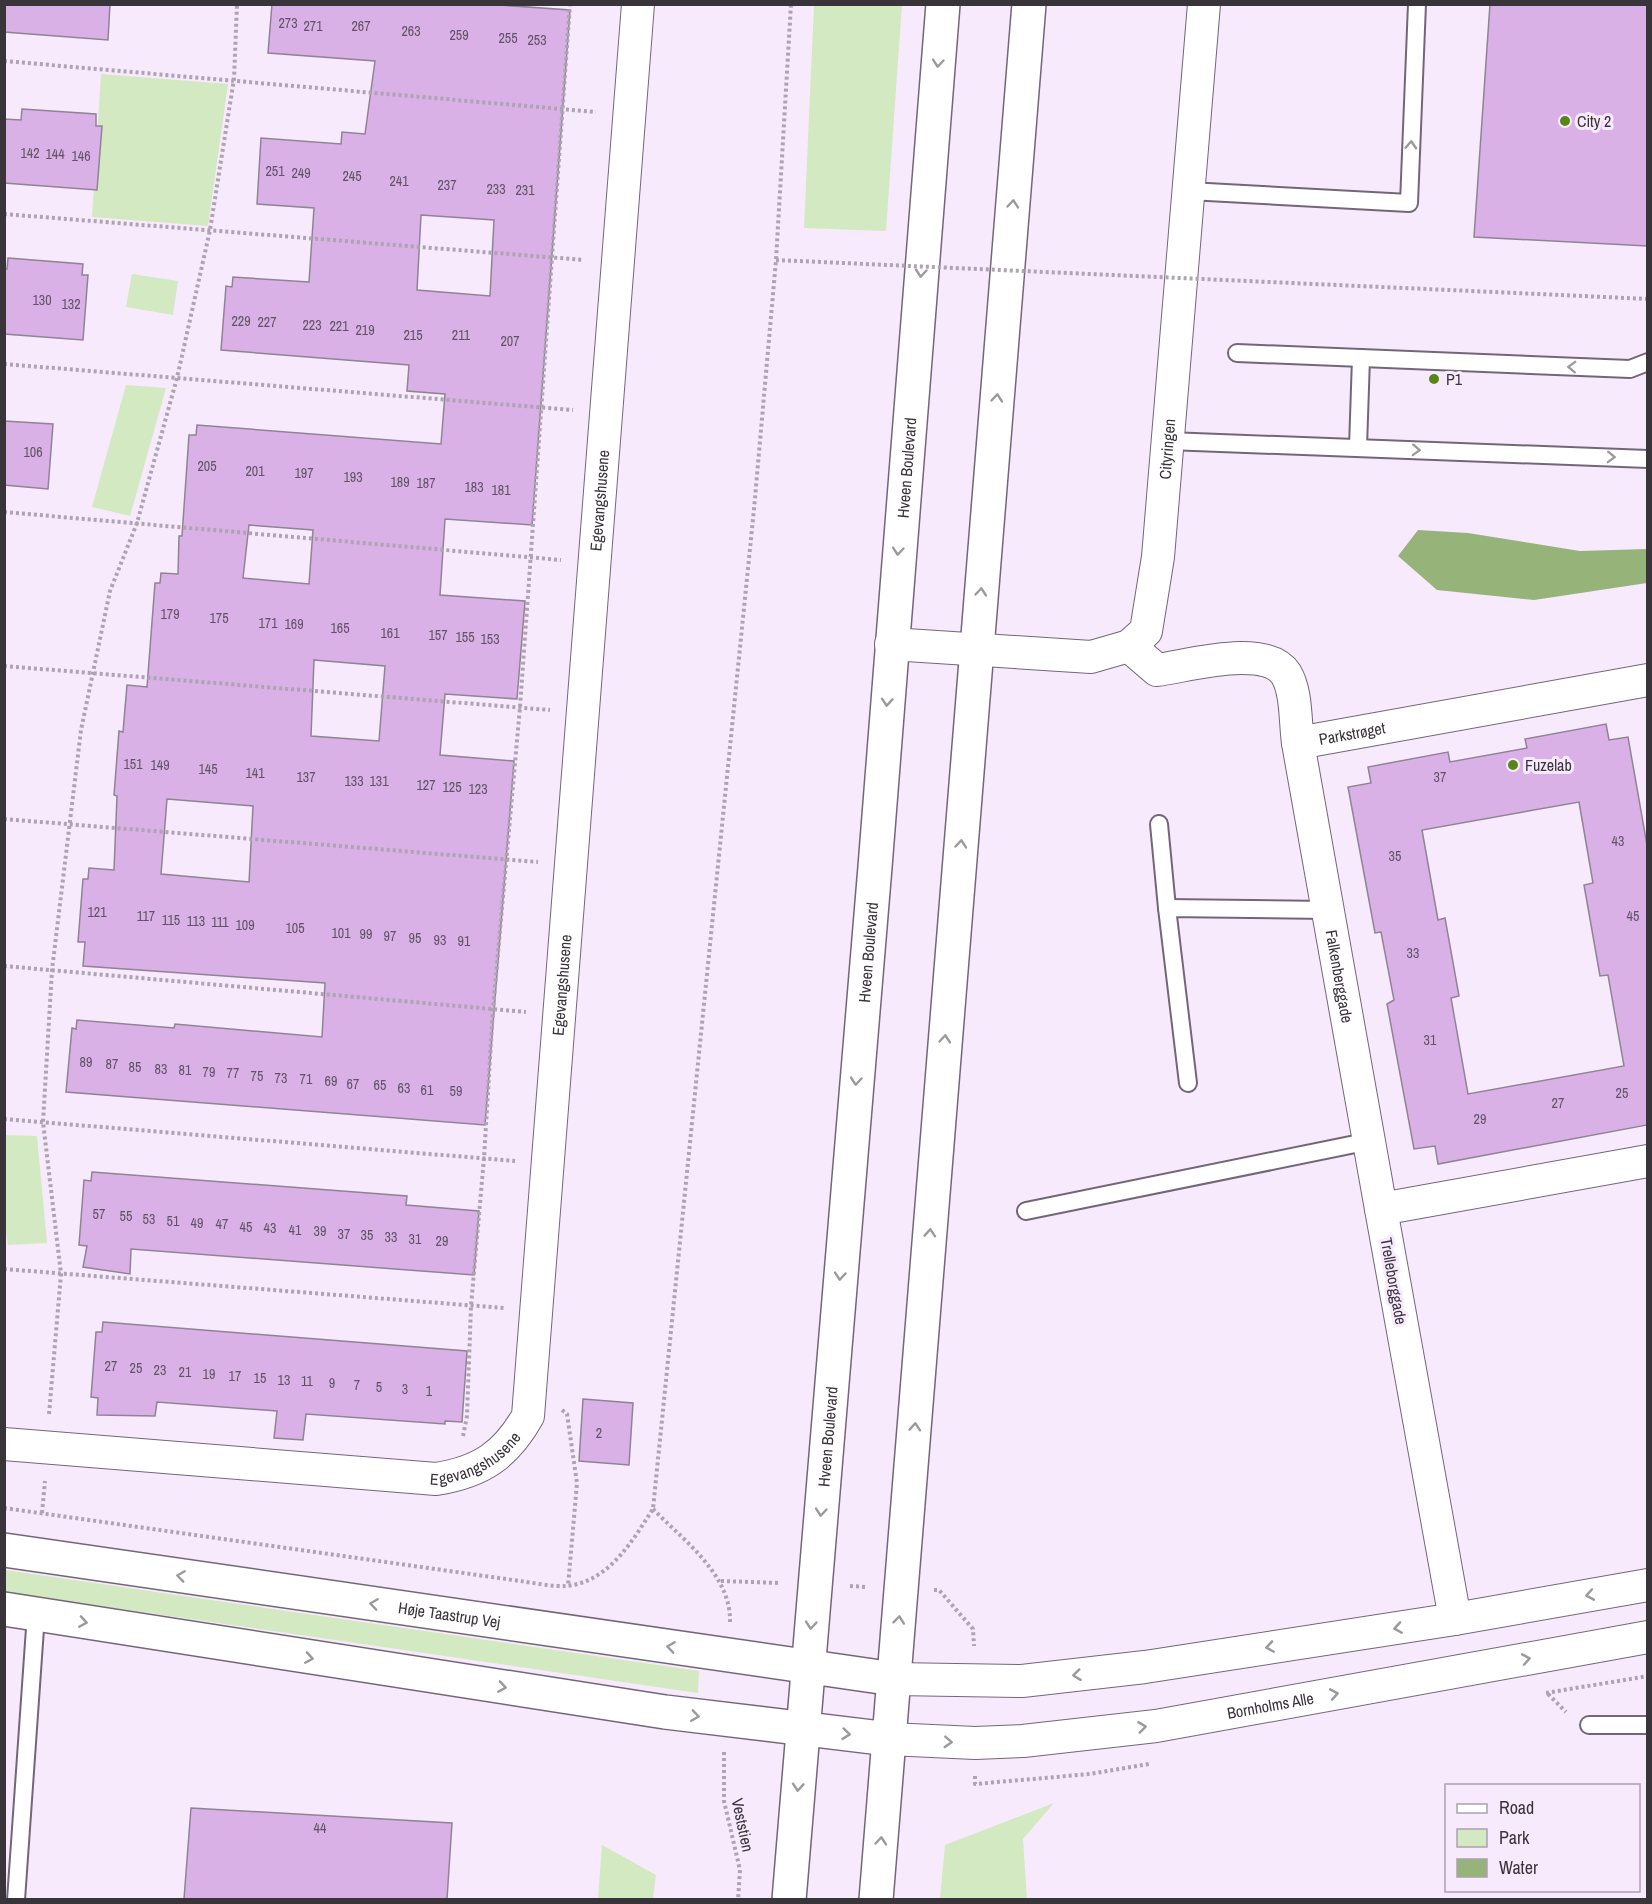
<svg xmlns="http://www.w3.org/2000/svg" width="1652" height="1904" font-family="'Archivo Narrow',sans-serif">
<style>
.green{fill:#d3e9c1}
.water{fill:#96b47a}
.building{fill:#d9b1e7;stroke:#908394;stroke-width:1.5;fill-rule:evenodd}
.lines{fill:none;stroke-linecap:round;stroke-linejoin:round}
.lane-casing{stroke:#736777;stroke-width:20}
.street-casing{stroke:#736777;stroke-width:34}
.secondary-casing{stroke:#736777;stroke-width:36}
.path{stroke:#ada3b1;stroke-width:4;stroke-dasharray:3 3;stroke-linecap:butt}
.lane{stroke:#fff;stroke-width:16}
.street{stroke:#fff;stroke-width:32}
.secondary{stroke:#fff;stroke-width:33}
.path-bridge{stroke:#ada3b1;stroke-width:4;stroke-dasharray:3 3;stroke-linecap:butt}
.oneway{stroke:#9c999c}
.poi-dot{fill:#588616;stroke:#f8eafd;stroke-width:2}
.labels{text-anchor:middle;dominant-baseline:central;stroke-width:6;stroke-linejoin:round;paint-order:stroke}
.number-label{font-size:14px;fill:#615265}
.poi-label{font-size:16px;fill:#39333a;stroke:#f8eafd;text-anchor:start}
.street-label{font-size:16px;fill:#39333a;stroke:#f8eafd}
</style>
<rect width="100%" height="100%" fill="#f8eafd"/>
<g class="green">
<polygon points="814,5 902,5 886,231 804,228"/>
<polygon points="101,74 228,84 208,226 92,217"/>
<polygon points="132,274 178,281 173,315 126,307"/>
<polygon points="126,385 166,388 130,516 92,507"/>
<polygon points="5,1135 37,1136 47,1243 8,1245 4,1220"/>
<polygon points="5,1570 699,1671 698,1693 5,1592"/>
<polygon points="1054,1803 1023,1839 1027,1899 940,1899 945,1845"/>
<polygon points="602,1845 656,1875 653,1899 598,1899"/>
</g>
<polygon class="water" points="1418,530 1468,533 1580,551 1647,549 1647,583 1534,600 1437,590 1398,556"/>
<g class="building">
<polygon points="4,4 110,4 108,40 4,32"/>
<path d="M272 4H485L570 10 532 525 445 519 440 595 525 601 517 699 445 694 440 755 514 761 485 1125 66 1092 72 1028 76 1029 77 1020 174 1028 175 1024 322 1037 325 983 83 966 85 942H78L83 879H88L89 868 114 870 117 796 114 795 119 731 123 732 127 685 147 687 155 583H160L161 573 178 574 179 536H182L189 435H196L197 425 441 444 445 394 407 391 409 365 221 350 226 286 232 287 233 277 309 282 314 208 257 204 261 138 341 144 342 132 365 134 375 61 268 53ZM421 215 494 220 490 296 417 290ZM249 525 313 530 309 584 243 578ZM314 660 385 666 379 741 311 736ZM167 799 253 806 249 882 161 874Z"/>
<polygon points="1490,4 1647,4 1647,246 1474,237"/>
<polygon points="22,109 96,114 96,126 102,126 97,190 4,183 4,119 21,120"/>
<polygon points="8,258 83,264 82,275 88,275 83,340 4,334 4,269 7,269"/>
<polygon points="4,421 53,424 48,489 4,485"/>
<path d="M1606 724 1609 740 1628 737 1647 845V1125L1438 1164 1435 1146 1414 1149 1387 1004 1394 1000 1381 932 1375 933 1348 787 1371 783 1368 767 1448 752 1450 762 1527 748 1525 739ZM1579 802 1593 883 1584 885 1600 976 1608 975 1624 1066 1468 1094 1451 998 1459 996 1445 918 1438 920 1422 830Z"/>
<polygon points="92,1172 407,1196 406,1205 479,1211 474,1275 131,1249 130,1274 83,1267 87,1246 79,1245 84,1180 91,1181"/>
<polygon points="103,1322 467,1351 462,1422 445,1421 445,1424 306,1414 303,1440 274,1438 277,1411 157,1402 155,1416 97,1415 98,1398 91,1397 96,1332 102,1332"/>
<polygon points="583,1399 633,1403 629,1465 579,1461"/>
<polygon points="191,1808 452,1823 447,1899 184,1899"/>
</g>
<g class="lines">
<g class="lane-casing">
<g id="lane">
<polyline points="1189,191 1409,203 1417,4"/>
<polyline points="1237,353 1630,369 1648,362"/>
<polyline points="1168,441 1648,459"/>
<polyline points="1358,447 1361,358"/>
<polyline points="1159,824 1167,908"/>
<polyline points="1188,1083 1167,908 1328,910"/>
<polyline points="1026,1211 1370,1141"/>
<polyline points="1589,1725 1648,1725"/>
<polyline points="16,1900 36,1614"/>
</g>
</g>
<g class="street-casing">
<g id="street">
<path id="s1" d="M891 644 1091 657 1129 646 1146 631 1158 557 1204 4"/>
<path id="s2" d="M1129 646 1157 670C1188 666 1266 643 1286 674 1297 692 1295 723 1298 743L1648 680"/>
<path id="s3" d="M1298 743 1381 1209"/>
<path id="s4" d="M4 1444 436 1479C481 1472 506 1455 528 1416L638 4"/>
<polyline points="1455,1619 1381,1209 1648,1161"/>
<polyline points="894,1679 1022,1681 1145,1667 1455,1619 1648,1585"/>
<path id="s5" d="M889 1739 975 1743 1023 1741 1156 1726 1648 1637"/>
</g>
</g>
<g class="secondary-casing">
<g id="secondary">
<path id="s6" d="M4 1550 894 1679"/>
<polyline points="4,1609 665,1712 889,1739"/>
<path id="s7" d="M789 1900 875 867 943 4"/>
<polyline points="876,1900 1029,4"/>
</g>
</g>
<g class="path">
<polyline points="4,61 596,112"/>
<polyline points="4,214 584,260"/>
<polyline points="1561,295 1648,299"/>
<polyline points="4,364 573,410"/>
<polyline points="4,512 561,560"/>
<polyline points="4,666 550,710"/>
<polyline points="4,819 538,862"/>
<polyline points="4,966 526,1012"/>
<polyline points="4,1119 515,1161"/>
<polyline points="4,1269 504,1308"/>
<polyline points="562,1410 567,1414 577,1483 568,1586"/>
<polyline points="49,1414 61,1274 43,1122 52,970 81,730 110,591 137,523 177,378 210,230 234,79 237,4"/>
<polyline points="463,1436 467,1416 471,1306 484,1158 493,1009 520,707 570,4"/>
<path d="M4 1508 520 1581C535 1583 553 1587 567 1586 610 1581 632 1541 653 1509L754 509 776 260 791 4"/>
<path d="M653 1509C683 1540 731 1574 730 1622"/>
<polyline points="42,1513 45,1481"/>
<polyline points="721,1581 780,1583"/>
<polyline points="850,1586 867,1587"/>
<polyline points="934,1590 939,1590 973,1629 974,1646"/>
<polyline points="1546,1693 1648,1676"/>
<polyline points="1548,1694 1566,1712"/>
<polyline points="724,1752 724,1801 740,1870 738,1900"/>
<polyline points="975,1776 975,1784 1090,1774 1149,1764"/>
</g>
<use href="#lane" class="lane"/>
<use href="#street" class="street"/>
<use href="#secondary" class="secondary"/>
<polyline class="path-bridge" points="776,260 1561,295"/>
</g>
<defs><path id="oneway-chevron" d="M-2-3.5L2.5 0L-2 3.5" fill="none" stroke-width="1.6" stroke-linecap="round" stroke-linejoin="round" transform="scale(1.5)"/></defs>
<g class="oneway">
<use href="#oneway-chevron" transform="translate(938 63) rotate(95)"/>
<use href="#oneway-chevron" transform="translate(1411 145) rotate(-87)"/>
<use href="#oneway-chevron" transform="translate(1013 204) rotate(-85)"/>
<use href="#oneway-chevron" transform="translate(921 273) rotate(95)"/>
<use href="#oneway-chevron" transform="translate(1572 367) rotate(-178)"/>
<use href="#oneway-chevron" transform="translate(997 398) rotate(-85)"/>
<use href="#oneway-chevron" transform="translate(1416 450) rotate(2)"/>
<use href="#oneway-chevron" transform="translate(1611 457) rotate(2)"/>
<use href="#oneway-chevron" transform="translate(898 551) rotate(95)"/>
<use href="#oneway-chevron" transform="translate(981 592) rotate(-85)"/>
<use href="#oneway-chevron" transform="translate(887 702) rotate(94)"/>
<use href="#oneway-chevron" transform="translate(961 844) rotate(-85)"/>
<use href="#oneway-chevron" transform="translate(945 1039) rotate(-85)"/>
<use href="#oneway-chevron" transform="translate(856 1081) rotate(95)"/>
<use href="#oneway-chevron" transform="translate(930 1233) rotate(-86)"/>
<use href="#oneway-chevron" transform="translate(840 1276) rotate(95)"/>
<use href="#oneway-chevron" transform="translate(915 1427) rotate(-86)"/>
<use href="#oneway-chevron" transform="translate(821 1512) rotate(95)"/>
<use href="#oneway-chevron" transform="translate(181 1576) rotate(-172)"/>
<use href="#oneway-chevron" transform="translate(1590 1595) rotate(170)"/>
<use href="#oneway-chevron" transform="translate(374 1604) rotate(-172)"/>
<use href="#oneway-chevron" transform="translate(899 1620) rotate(-84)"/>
<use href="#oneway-chevron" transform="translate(83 1622) rotate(9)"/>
<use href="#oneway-chevron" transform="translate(811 1625) rotate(95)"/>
<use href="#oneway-chevron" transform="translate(1398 1628) rotate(171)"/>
<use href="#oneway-chevron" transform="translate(671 1647) rotate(-172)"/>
<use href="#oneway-chevron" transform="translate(1270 1647) rotate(171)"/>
<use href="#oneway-chevron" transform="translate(309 1658) rotate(9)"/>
<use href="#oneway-chevron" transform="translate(1526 1659) rotate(-10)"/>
<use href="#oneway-chevron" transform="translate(1077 1675) rotate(173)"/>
<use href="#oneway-chevron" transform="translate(502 1687) rotate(9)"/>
<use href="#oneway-chevron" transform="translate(1334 1694) rotate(-10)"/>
<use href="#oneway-chevron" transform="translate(695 1716) rotate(8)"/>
<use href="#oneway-chevron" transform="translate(1142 1727) rotate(-7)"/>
<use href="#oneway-chevron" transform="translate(846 1734) rotate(6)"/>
<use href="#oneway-chevron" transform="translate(948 1742) rotate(3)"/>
<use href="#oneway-chevron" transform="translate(798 1787) rotate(94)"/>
<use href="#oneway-chevron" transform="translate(881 1841) rotate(-85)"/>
</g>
<g class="poi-dot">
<circle cx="1565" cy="121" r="6"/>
<circle cx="1434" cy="379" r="6"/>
<circle cx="1513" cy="765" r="6"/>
</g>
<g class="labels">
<g class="number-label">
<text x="288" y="23">273</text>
<text x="313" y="26">271</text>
<text x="361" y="26">267</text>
<text x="411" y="31">263</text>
<text x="459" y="35">259</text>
<text x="508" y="38">255</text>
<text x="537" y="40">253</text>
<text x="30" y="153">142</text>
<text x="55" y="154">144</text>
<text x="81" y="156">146</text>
<text x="275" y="171">251</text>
<text x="301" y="173">249</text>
<text x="352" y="176">245</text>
<text x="399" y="181">241</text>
<text x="447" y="185">237</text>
<text x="496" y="189">233</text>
<text x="525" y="190">231</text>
<text x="42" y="300">130</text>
<text x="71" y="304">132</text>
<text x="241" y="321">229</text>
<text x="267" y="322">227</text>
<text x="312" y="325">223</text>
<text x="339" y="326">221</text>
<text x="365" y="330">219</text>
<text x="413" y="335">215</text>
<text x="461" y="335">211</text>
<text x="510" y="341">207</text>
<text x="33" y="452">106</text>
<text x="207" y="466">205</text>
<text x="255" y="471">201</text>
<text x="304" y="473">197</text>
<text x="353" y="477">193</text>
<text x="400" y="482">189</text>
<text x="426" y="483">187</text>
<text x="474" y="487">183</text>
<text x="501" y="490">181</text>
<text x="170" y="614">179</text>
<text x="219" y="618">175</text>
<text x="268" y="623">171</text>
<text x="294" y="624">169</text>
<text x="340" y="628">165</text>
<text x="390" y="633">161</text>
<text x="438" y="635">157</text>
<text x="465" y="637">155</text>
<text x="490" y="639">153</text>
<text x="133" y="764">151</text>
<text x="160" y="765">149</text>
<text x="208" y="769">145</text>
<text x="255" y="773">141</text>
<text x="306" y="777">137</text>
<text x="1440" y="777">37</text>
<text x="354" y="781">133</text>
<text x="379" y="781">131</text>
<text x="426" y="785">127</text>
<text x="452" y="787">125</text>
<text x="478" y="789">123</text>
<text x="1618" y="841">43</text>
<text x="1395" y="856">35</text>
<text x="97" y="912">121</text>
<text x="146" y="916">117</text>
<text x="1633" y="916">45</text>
<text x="171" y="920">115</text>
<text x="196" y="921">113</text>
<text x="220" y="922">111</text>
<text x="245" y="925">109</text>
<text x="295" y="928">105</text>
<text x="341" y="933">101</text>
<text x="366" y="934">99</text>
<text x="390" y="936">97</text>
<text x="415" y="938">95</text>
<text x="440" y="940">93</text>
<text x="464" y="941">91</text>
<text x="1413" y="953">33</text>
<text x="1430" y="1040">31</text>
<text x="86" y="1062">89</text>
<text x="112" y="1064">87</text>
<text x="135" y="1067">85</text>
<text x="161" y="1069">83</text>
<text x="185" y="1070">81</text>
<text x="209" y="1072">79</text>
<text x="233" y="1073">77</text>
<text x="257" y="1076">75</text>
<text x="281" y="1078">73</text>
<text x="306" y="1079">71</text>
<text x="331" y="1081">69</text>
<text x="353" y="1084">67</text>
<text x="380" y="1085">65</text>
<text x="404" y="1088">63</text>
<text x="427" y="1090">61</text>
<text x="456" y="1091">59</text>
<text x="1622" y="1093">25</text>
<text x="1558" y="1103">27</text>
<text x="1480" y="1119">29</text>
<text x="99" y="1214">57</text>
<text x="126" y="1216">55</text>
<text x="149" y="1219">53</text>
<text x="173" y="1221">51</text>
<text x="197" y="1223">49</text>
<text x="222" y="1224">47</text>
<text x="246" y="1227">45</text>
<text x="270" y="1228">43</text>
<text x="295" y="1230">41</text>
<text x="320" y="1231">39</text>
<text x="344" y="1234">37</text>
<text x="367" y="1235">35</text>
<text x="391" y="1237">33</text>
<text x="415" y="1239">31</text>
<text x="442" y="1241">29</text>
<text x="111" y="1366">27</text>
<text x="136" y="1368">25</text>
<text x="160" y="1370">23</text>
<text x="185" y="1372">21</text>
<text x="209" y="1374">19</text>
<text x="235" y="1376">17</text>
<text x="260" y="1378">15</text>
<text x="284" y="1380">13</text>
<text x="307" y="1381">11</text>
<text x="332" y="1383">9</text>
<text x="357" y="1385">7</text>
<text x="379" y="1387">5</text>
<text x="405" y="1389">3</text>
<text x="429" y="1391">1</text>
<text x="599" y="1433">2</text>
<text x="320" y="1828">44</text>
</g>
<g class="poi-label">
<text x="1577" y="121">City 2</text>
<text x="1446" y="379">P1</text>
<text x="1525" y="765">Fuzelab</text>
</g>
<g class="street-label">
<text stroke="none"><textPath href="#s1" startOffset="446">Cityringen</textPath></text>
<text stroke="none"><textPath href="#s7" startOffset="1437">Hveen Boulevard</textPath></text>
<text stroke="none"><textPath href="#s4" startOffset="1468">Egevangshusene</textPath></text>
<text stroke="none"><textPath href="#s2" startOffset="297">Parkstrøget</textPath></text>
<text stroke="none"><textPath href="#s7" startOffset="951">Hveen Boulevard</textPath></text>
<text stroke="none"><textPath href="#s3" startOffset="237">Falkenberggade</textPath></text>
<text stroke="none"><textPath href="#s4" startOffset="982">Egevangshusene</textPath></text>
<text transform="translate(1394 1281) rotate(80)">Trelleborggade</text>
<text stroke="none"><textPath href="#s7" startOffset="465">Hveen Boulevard</textPath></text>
<text stroke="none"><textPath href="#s4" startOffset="478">Egevangshusene</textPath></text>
<text stroke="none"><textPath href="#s6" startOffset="450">Høje Taastrup Vej</textPath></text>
<text stroke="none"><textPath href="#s5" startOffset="384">Bornholms Alle</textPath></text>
<text transform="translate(743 1825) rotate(78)">Veststien</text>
</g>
</g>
<rect width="1652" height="1904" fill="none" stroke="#39333a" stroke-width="12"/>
<rect x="1445" y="1784" width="195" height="108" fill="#f8eafd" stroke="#aca1af" stroke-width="1.5"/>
<rect x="1457" y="1804" width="30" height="9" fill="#ffffff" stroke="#aca1af" stroke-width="1.5"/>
<text x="1499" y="1814" font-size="18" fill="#39333a">Road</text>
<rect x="1457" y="1829" width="30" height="18" fill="#d3e9c1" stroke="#aca1af" stroke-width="1.5"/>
<text x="1499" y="1844" font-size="18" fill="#39333a">Park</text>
<rect x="1457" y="1859" width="30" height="18" fill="#96b47a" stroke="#aca1af" stroke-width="1.5"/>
<text x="1499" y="1874" font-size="18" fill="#39333a">Water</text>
</svg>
